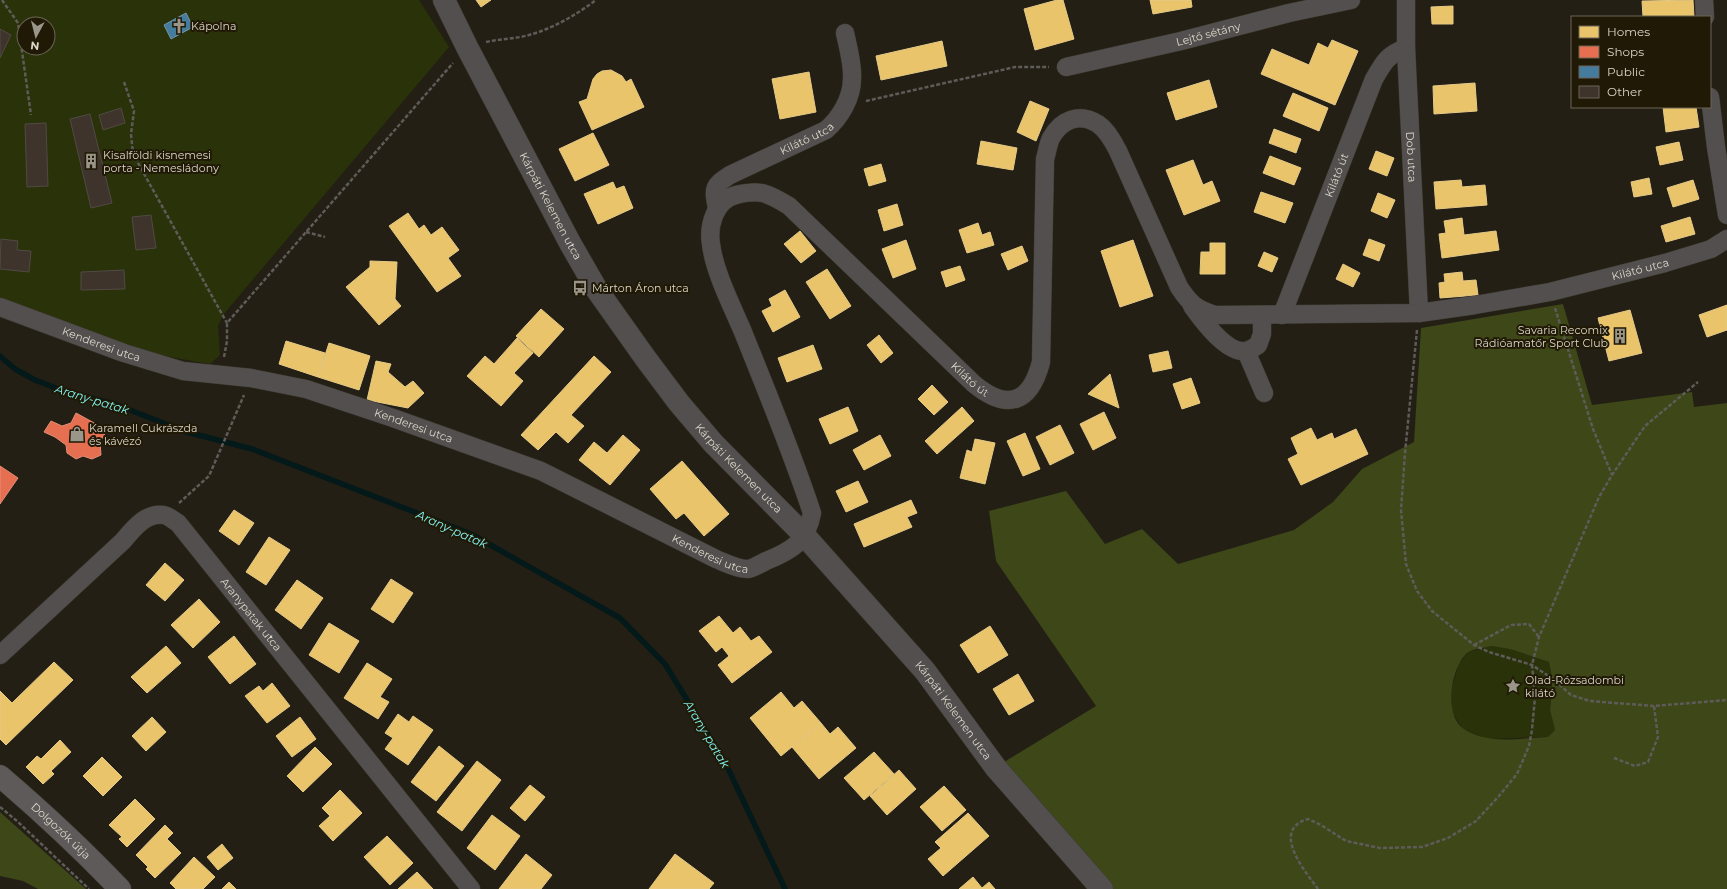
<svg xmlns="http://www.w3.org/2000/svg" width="1727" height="889" font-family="Montserrat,sans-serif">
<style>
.green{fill:#2a320a;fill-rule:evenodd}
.forest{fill:#3d4718;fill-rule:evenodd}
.homes{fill:#e9c46a;stroke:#e5c987}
.shops{fill:#e76f51;stroke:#e38e75}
.public{fill:#457b9d;stroke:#7296aa}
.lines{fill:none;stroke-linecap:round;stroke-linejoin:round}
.stream{stroke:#041919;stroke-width:5.5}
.building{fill:#3f342c;stroke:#504a43}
.minor-casing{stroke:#3f3b33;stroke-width:19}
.tertiary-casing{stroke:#3f3b33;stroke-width:23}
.secondary-casing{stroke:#3f3b33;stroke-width:23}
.path{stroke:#5e5b58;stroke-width:2.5;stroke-dasharray:4 2;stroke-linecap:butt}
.minor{stroke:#534f4e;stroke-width:18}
.tertiary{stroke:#534f4e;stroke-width:22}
.secondary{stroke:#5e5a59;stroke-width:22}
.labels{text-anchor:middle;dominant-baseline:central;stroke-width:4;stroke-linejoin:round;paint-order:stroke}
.poi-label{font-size:11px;fill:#dbd6ca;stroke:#201905;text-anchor:start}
.street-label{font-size:11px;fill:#dbd6ca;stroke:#201905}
.water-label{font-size:12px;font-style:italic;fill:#82f7fb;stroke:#201905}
</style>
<rect width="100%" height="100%" fill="#231f14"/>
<g class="green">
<path d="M0 0H419L449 47 223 315 218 326 220 355 210 364 142 352 0 299ZM24 24H48V48H24Z"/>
<polygon points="1491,646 1510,649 1549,662 1551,672 1552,692 1550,709 1555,730 1548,737 1485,739 1462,728 1452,712 1451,690 1459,664 1468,652"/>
</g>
<g class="forest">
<path d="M1563 304 1592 405 1692 392 1694 407 1727 403V889H1113L1100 878 1004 762 1096 706 996 561 989 511 1066 491 1105 544 1142 529 1178 564 1294 530 1333 502 1362 469 1414 442 1421 328ZM1491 646 1510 649 1549 662 1551 672 1552 692 1550 710 1555 730 1548 737C1520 738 1488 745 1464 729 1443 715 1451 668 1467 653 1472 649 1484 648 1491 646Z"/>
<polygon points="0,812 86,889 38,889 23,881 0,876"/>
</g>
<g class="homes">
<polygon points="476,0 491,0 481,7"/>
<polygon points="1057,0 1063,0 1074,39 1035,50 1024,9"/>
<polygon points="1150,0 1191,0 1192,7 1153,14"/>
<polygon points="1693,0 1694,17 1643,17 1642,1"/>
<polygon points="1453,6 1453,24 1432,24 1431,7"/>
<polygon points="1332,40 1358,51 1335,105 1261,74 1272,49 1309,65 1318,43 1328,48"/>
<polygon points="942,41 947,66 881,80 876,56"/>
<polygon points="611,70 622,76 626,82 631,79 644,107 592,130 579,102 587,99 593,79 597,74 602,71"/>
<polygon points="809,72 816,112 780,119 772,79"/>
<polygon points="1209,80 1217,107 1176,120 1167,93"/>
<polygon points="1475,83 1477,111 1434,114 1433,86"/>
<polygon points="1293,93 1328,108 1319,131 1283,116"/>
<polygon points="1030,101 1049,109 1036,141 1017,132"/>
<polygon points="1663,107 1696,107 1699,127 1666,132"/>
<polygon points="1274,129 1301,139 1296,153 1269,143"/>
<polygon points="593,133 609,165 575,181 559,149"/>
<polygon points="981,141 1017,148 1013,170 977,164"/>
<polygon points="1679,142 1683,160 1660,165 1656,147"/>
<polygon points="1376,151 1394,158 1387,176 1369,169"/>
<polygon points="1270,156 1301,168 1294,185 1263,173"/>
<polygon points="1193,160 1203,185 1212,181 1220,201 1184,215 1166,170"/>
<polygon points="881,164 886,181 869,186 864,169"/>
<polygon points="1649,178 1652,194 1634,197 1631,182"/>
<polygon points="1461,180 1462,187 1485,185 1487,205 1436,209 1434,182"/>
<polygon points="1693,180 1699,199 1673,207 1667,188"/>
<polygon points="613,182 616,189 624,186 633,208 598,224 584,194"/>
<polygon points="1261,192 1293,203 1285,223 1254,212"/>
<polygon points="1378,193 1395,200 1387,218 1371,211"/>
<polygon points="897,204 903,225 884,231 878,210"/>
<polygon points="408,213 419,229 424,225 431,235 442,227 459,250 448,258 461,276 437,292 389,226"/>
<polygon points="1690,217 1695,234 1666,242 1661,226"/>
<polygon points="1462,218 1464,235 1496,231 1499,250 1442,258 1439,234 1446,233 1444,221"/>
<polygon points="978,223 982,235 990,232 994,245 967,253 959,230"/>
<polygon points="800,231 816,251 801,263 784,244"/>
<polygon points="1369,239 1385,245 1379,261 1363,255"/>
<polygon points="906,240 916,269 893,278 882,249"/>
<polygon points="1133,240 1153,296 1120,307 1101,251"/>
<polygon points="1210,243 1225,243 1225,274 1200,274 1201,252 1210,252"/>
<polygon points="1022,246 1028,261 1008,270 1001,254"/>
<polygon points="1264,252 1278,258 1272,272 1258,266"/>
<polygon points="370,261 397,262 395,299 401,306 379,325 346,287 370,267"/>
<polygon points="1343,264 1360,273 1353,287 1336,279"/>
<polygon points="960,266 965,280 946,287 941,272"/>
<polygon points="827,269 851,306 830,319 806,282"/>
<polygon points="1462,272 1463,281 1476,280 1478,295 1440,298 1439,283 1445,282 1444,274"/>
<polygon points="785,290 800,317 773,332 762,311 772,306 769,299"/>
<polygon points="1727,305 1727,330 1707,337 1699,315"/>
<polygon points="541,309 564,329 539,357 516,336"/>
<polygon points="1630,310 1642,353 1609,361 1598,318"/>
<polygon points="879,335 893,353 881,363 867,345"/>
<polygon points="517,338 533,353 514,373 523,381 501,406 467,376 485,356 494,364"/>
<polygon points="286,341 325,353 318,377 279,364"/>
<polygon points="329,343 370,356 359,390 318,377"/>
<polygon points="813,345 822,369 787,382 778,358"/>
<polygon points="1168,351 1172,368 1153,372 1149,355"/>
<polygon points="594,356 611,372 571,415 584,426 568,443 556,432 538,450 521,435"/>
<polygon points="376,361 391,364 388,372 405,387 413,381 424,393 408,408 367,400"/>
<polygon points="1110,374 1119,408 1088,394"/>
<polygon points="1191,378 1200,403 1182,409 1173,384"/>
<polygon points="932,385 948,402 934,415 918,399"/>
<polygon points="848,407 858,431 830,444 819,419"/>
<polygon points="962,407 974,421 937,454 925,441"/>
<polygon points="1104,412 1116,438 1093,450 1080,424"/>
<polygon points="1060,425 1074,453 1050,465 1036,437"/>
<polygon points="1311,428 1317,440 1332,433 1334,439 1356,429 1368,454 1301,485 1288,459 1298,454 1291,438"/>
<polygon points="1025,433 1040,469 1023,476 1007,441"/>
<polygon points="623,435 640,450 610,485 579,460 594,442 607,453"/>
<polygon points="880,435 891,456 864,470 853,450"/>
<polygon points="975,439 995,443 985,484 960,478 967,450 972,452"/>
<polygon points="682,461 729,514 704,536 684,513 676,519 650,489"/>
<polygon points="858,481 868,502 846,512 836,491"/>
<polygon points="911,500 917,513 907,517 912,527 864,547 854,524"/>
<polygon points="234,510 254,523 239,545 219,531"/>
<polygon points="269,537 290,550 266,585 246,572"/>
<polygon points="165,563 184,580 165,601 146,585"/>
<polygon points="391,579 413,593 393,623 371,609"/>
<polygon points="297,580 323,598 301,629 275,610"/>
<polygon points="199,599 220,622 193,648 171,625"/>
<polygon points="719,616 733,633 740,627 751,641 759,636 772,652 732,683 718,665 729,656 722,647 716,652 699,631"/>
<polygon points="329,623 359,641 339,673 309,655"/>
<polygon points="990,626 1008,655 978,673 960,645"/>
<polygon points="234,636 256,664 230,684 208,657"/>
<polygon points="166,646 181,663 147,693 131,677"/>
<polygon points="54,662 73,680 6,745 0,739 0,691 12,703"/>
<polygon points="367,663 392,679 380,697 389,702 378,719 344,698"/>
<polygon points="1018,674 1034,701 1009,715 993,689"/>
<polygon points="272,683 290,706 267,723 245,696 259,686 263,691"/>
<polygon points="781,692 794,708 802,701 821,723 781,756 750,718"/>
<polygon points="398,714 409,722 413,716 433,730 408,765 385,749 393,738 385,733"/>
<polygon points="152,717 166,732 146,751 132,736"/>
<polygon points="300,717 316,739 292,757 276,736"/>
<polygon points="821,723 830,734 838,727 856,748 819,779 792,747"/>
<polygon points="60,740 71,752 51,771 54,774 43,784 26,767 37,756 41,759"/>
<polygon points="439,746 464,766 436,801 411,782"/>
<polygon points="315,747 332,764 303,792 287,776"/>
<polygon points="874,752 894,774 864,800 844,778"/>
<polygon points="102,757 122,777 103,796 83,776"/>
<polygon points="477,761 501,780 462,831 437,812"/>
<polygon points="899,770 916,789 887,815 870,796"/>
<polygon points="530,785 545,797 525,821 510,808"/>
<polygon points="944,786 966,810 942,831 920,807"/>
<polygon points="340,790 362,813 333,841 319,826 330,816 322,808"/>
<polygon points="135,799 155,819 127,847 119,839 122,837 109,825"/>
<polygon points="968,813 989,836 943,876 928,859 941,848 935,842"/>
<polygon points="492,815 520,836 495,870 467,848"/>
<polygon points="165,825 173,833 167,839 181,853 155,878 146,869 148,867 136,855"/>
<polygon points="387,836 413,863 390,885 364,857"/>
<polygon points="222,844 233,858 218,870 207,857"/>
<polygon points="526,854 552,875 541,889 499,889"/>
<polygon points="675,854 714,883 709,889 649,889"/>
<polygon points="194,857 215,877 203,889 176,889 170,883"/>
<polygon points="417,872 433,889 398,889"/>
<polygon points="973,877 982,888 989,882 995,889 959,889"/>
<polygon points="229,882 236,889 222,889"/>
</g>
<g class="shops">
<polygon points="76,413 107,430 100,442 101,455 92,459 83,456 76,459 67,453 66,445 55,437 44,432 51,421 62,426 71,423"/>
<polygon points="0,466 18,478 0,504"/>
</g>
<polygon class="public" points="186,13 193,27 171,39 164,25"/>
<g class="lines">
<polyline class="stream" points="0,356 15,369 35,380 66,392 115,404 183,431 252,449 471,534 620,618 665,664 725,762 785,889"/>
</g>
<g class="building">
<polygon points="0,29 11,35 0,58"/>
<polygon points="121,108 125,123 103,130 99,115"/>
<polygon points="90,114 112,203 91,208 70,119"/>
<polygon points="46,123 48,186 27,187 25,124"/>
<polygon points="151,215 156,248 136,250 132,217"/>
<polygon points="1,239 18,241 17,250 31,251 29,272 0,269"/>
<polygon points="124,270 125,289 81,290 81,272"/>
</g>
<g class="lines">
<g class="minor-casing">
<g id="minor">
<path id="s1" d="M1406 0V48L1419 313"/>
<polyline points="1704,0 1705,17"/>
<path id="s2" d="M1066 67 1181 41 1289 13 1351 0"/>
<polyline points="1710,97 1716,147 1727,215"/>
<path id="s3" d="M717 208C713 188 713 186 730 175L826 130C840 118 852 98 852 79 853 64 848 47 845 33"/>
<path d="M1192 306C1202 320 1227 354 1246 351 1250 350 1255 347 1258 345L1262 334V315"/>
<path id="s4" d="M0 307 124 353 183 371 251 378 306 389 393 418 541 471 716 559C726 563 737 569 748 569 754 568 760 564 766 561 791 551 807 542 812 513 792 452 767 392 743 332 732 306 714 271 711 244 708 226 715 200 736 195 760 189 768 193 789 206L974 384C1007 411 1030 404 1041 362L1045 159C1047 153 1048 144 1051 138 1061 120 1079 112 1098 124 1107 130 1113 141 1118 151L1179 287C1190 304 1196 309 1215 315L1419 313 1475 305 1550 292 1665 263 1711 249 1727 239"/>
<path id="s5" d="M1282 315 1374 79C1384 62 1387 55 1406 48"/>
<polyline points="1246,351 1264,393"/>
<path id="s6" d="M0 655 123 541C133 529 146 512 164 515 169 516 174 521 178 523L471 889"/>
</g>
</g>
<g class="tertiary-casing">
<g id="tertiary">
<path id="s7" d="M444 0 467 47 570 243 597 290 646 359 679 403 713 443 804 535 925 671 996 768 1102 889"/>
</g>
</g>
<g class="secondary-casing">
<g id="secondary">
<path id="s8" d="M0 776C42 812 82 849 120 889"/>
</g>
</g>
<g class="path">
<polyline points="2,0 18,23 31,115"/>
<path d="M486 42C500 39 515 39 529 35 554 28 576 15 596 0"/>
<polyline points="124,82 134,111 131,134 133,154 227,323"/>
<polyline points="866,101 1015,67 1049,67"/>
<polyline points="306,232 325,237"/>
<polyline points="1555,308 1593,429 1612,475"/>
<polyline points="1417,330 1405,453 1401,510 1406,564 1417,591 1432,611 1474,645 1489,652 1532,665 1553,679 1571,695 1590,701 1654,706 1727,700"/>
<polyline points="224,357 227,341 227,323 453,63"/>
<polyline points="179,503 209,476 244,395"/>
<polyline points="1474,645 1511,625 1529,624 1539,637"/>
<polyline points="1614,758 1635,766 1648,762 1658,737 1654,706"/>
<polyline points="0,807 17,821 89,889"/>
<path d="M1318 889C1305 871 1270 830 1308 819L1321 825 1346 841 1380 848 1422 847 1448 838 1476 821 1499 796 1517 774 1529 746 1532 730 1535 697 1532 665 1539 637 1599 497 1612 475 1645 426 1698 382"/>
</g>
<use href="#minor" class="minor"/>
<use href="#tertiary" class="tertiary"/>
<use href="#secondary" class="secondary"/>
</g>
<defs>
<g id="church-bare" transform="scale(1.2)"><path d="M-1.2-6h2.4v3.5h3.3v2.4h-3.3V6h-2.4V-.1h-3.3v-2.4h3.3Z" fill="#9b968a" stroke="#201905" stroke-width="2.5" paint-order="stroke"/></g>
<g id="building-bare" transform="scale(1.2)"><path d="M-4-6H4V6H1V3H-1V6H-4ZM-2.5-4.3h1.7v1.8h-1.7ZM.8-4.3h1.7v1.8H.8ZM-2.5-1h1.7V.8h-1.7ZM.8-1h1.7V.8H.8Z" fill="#9b968a" stroke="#201905" stroke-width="2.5" paint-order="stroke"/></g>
<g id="bus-bare" transform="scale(1.2)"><path d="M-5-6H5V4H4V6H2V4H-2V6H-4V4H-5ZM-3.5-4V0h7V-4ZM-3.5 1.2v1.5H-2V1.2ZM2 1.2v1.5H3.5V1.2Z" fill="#9b968a" stroke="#201905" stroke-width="2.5" paint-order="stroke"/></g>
<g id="shop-bare" transform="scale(1.2)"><path d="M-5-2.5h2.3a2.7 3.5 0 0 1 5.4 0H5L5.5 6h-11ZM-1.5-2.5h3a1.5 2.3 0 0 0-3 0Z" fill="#9b968a" stroke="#201905" stroke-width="2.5" paint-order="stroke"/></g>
<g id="sight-bare" transform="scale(1.2)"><path d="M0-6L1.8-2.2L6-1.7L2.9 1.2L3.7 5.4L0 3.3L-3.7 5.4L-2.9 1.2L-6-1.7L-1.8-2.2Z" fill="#9b968a" stroke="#201905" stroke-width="2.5" paint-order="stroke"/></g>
</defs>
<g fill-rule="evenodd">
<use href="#church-bare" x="179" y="26"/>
<use href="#building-bare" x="91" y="161"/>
<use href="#bus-bare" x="580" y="288"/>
<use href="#building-bare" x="1620" y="336"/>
<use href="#shop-bare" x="77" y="434"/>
<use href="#sight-bare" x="1513" y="686"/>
</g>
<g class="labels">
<g class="poi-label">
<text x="191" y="26">Kápolna</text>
<text x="103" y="155">Kisalföldi kisnemesi<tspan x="103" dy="13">porta - Nemesládony</tspan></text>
<text x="592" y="288">Márton Áron utca</text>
<text x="1608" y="330" text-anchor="end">Savaria Recomix<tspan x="1608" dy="13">Rádióamatőr Sport Club</tspan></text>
<text x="89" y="428">Karamell Cukrászda<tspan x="89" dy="13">és kávézó</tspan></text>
<text x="1525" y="680">Olad-Rózsadombi<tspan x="1525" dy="13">kilátó</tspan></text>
</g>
<g class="street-label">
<text stroke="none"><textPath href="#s2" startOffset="146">Lejtő sétány</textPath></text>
<text stroke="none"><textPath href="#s3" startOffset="125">Kilátó utca</textPath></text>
<text stroke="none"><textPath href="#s1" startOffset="157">Dob utca</textPath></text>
<text stroke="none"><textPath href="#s5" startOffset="150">Kilátó út</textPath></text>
<text stroke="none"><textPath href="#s7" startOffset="232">Kárpáti Kelemen utca</textPath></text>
<text stroke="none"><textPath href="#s4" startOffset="2581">Kilátó utca</textPath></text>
<text stroke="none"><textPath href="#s4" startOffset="108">Kenderesi utca</textPath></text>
<text stroke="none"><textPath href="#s4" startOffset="1542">Kilátó út</textPath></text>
<text stroke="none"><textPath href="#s4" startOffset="432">Kenderesi utca</textPath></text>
<text stroke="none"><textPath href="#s7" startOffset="556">Kárpáti Kelemen utca</textPath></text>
<text stroke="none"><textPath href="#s4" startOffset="756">Kenderesi utca</textPath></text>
<text stroke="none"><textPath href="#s6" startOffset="352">Aranypatak utca</textPath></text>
<text stroke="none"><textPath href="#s7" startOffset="880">Kárpáti Kelemen utca</textPath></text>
<text stroke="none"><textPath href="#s8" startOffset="82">Dolgozók útja</textPath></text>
</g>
<g class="water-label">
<text transform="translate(92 399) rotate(17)">Arany-patak</text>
<text transform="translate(452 529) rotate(24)">Arany-patak</text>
<text transform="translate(707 734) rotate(59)">Arany-patak</text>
</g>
</g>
<rect x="1571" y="16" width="140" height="92" fill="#201905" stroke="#6b6554"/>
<rect x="1579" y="26" width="20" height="12" fill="#e9c46a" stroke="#6b6554"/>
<text x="1607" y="36" font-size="12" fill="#dbd6ca">Homes</text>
<rect x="1579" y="46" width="20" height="12" fill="#e76f51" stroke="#6b6554"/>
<text x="1607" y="56" font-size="12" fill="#dbd6ca">Shops</text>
<rect x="1579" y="66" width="20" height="12" fill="#457b9d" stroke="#6b6554"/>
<text x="1607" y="76" font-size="12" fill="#dbd6ca">Public</text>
<rect x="1579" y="86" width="20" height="12" fill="#3f342c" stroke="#6b6554"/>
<text x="1607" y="96" font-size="12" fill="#dbd6ca">Other</text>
<g transform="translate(36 36) rotate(187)"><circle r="19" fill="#201905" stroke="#6b6554"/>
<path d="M0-3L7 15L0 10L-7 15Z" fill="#9b968a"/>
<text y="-6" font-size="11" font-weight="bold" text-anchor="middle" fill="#dbd6ca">N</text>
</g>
</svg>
